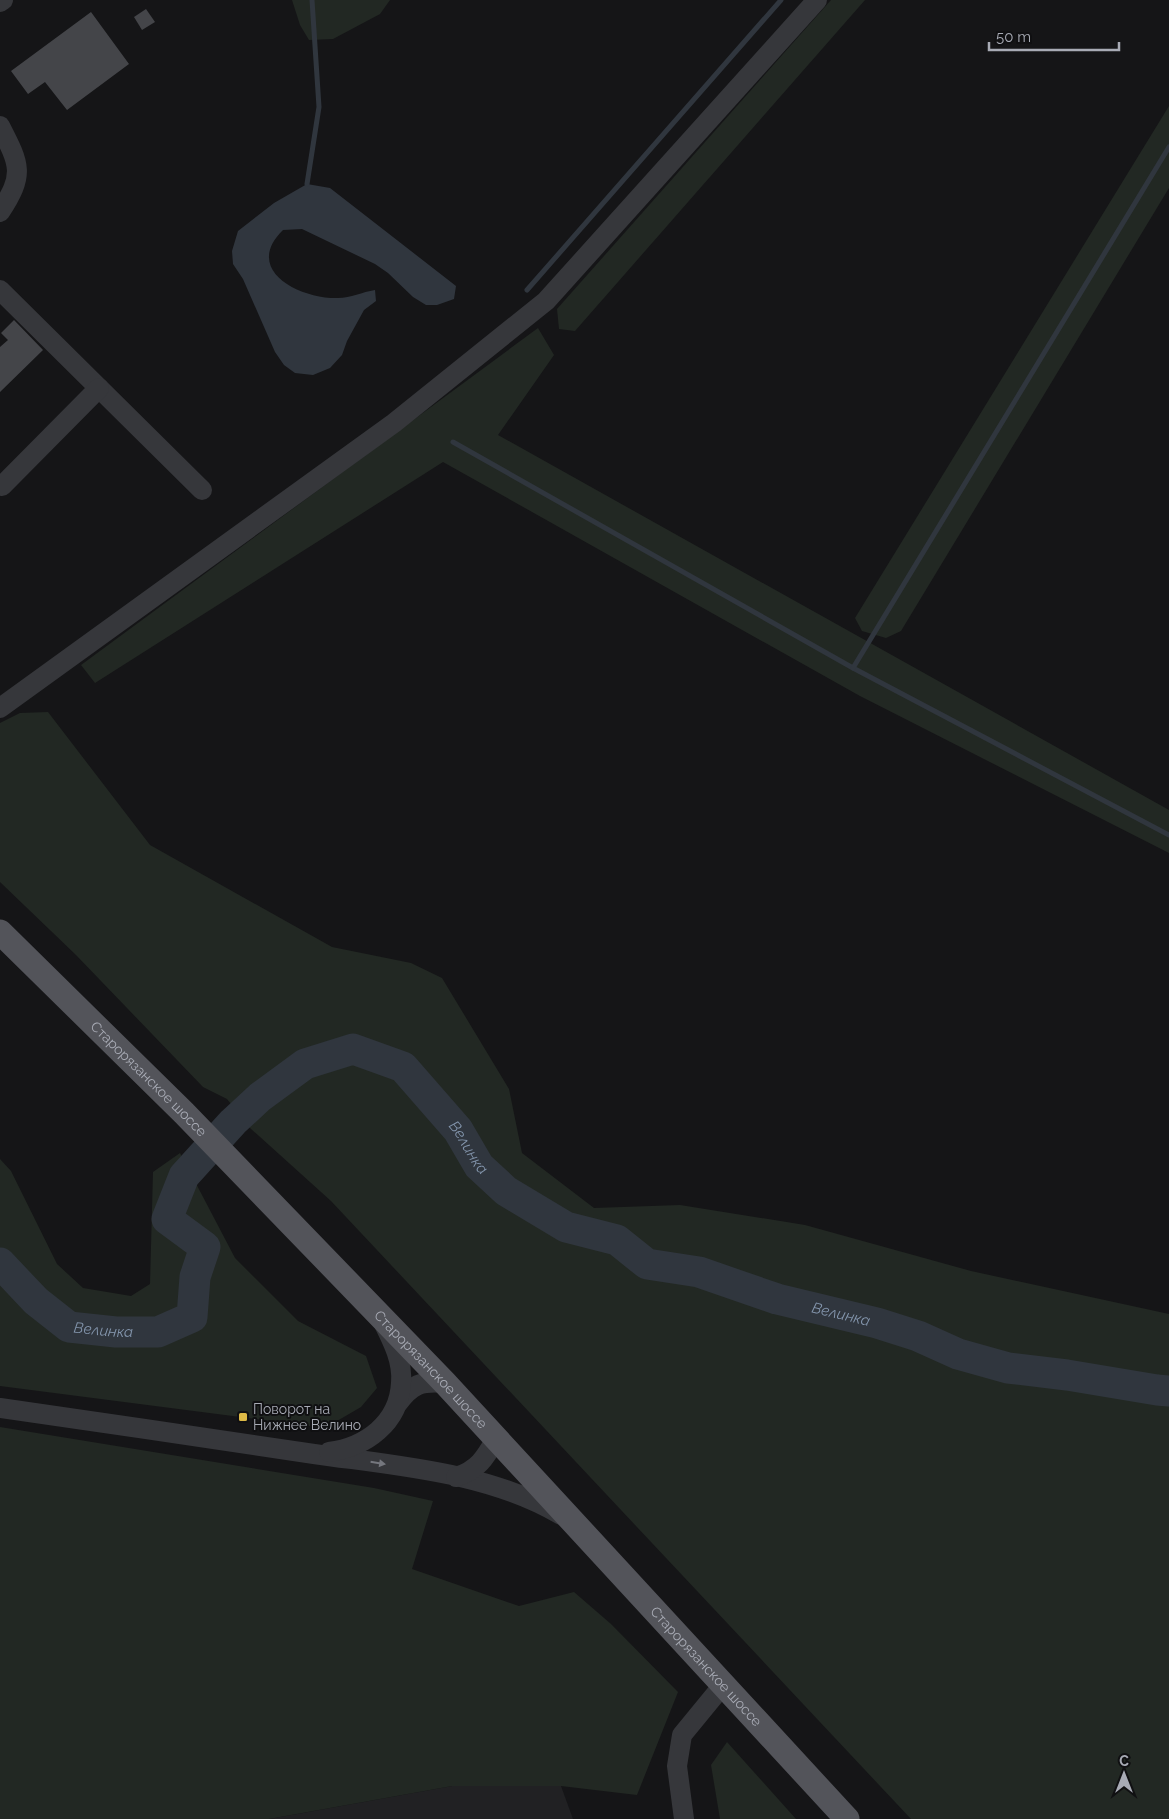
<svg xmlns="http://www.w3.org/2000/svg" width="1169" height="1819" font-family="Raleway,sans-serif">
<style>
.built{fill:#212123}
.green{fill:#222823}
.water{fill:#30363e}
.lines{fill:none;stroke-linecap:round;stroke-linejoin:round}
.stream{stroke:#30363e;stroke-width:5}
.river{stroke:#30363e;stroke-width:31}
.building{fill:#444549}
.minor{stroke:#36373b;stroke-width:20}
.major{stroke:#53545a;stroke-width:25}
.oneway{fill:#75777e}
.poi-dot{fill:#ddb946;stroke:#101012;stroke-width:2}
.labels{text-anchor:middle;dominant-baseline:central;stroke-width:4;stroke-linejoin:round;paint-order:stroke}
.street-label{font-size:14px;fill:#a8abb5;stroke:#101012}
.poi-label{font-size:14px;fill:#a8abb5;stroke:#101012;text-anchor:start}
.water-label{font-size:15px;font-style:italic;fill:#8395ac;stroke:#101012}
</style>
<rect width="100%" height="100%" fill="#151517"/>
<polygon class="built" points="452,1786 561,1786 573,1819 269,1819"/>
<g class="green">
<polygon points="292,0 390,0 380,14 333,39 309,40 300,25"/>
<polygon points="831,0 865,0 575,331 559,329 557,309"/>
<polygon points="1169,106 1169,188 901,631 886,638 862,631 855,618"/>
<polygon points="538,328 554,355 498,435 1169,810 1169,853 860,696 443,462 95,683 81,665"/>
<polygon points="48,712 150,845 332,947 411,963 442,978 509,1089 522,1153 594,1208 680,1205 805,1225 971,1271 1169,1314 1169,1819 911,1819 331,1201 250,1128 227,1099 203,1087 76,955 0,882 0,723 20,713"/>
<polygon points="180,1153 235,1258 298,1321 366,1356 377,1388 361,1407 325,1428 0,1386 0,1159 11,1171 57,1264 83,1288 131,1296 150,1284 153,1172"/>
<polygon points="0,1427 374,1488 433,1501 412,1569 519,1606 574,1592 611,1624 678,1692 637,1795 561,1786 452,1786 269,1819 0,1819"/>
<polygon points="727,1742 796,1819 720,1819 711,1765"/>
</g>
<path class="water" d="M307 184 330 188 456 286 454 299 437 305H426L413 297 388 273 375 264 302 229 283 230C242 270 300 299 338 298 351 298 362 292 375 290L376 301 364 310 347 341 342 355 330 368 313 375 295 373 284 365 275 352 243 279 233 264 232 251 238 231 274 203Z"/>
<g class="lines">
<g class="stream">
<polyline points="307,184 319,107 312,0"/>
<polyline points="527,290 781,0"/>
<polyline points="453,442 853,668 1169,835"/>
<polyline points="853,668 1169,147"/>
</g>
<path class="river" id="s1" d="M0 1263 36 1301 69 1327 116 1332H158L192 1317 195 1277 205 1247 167 1219 184 1176 233 1122 260 1097 305 1064 353 1049 403 1067 458 1130 479 1166 506 1191 566 1227 617 1240 647 1264 699 1272 777 1299 877 1323 918 1336 958 1354 1008 1368 1067 1375 1157 1390 1169 1391"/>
</g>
<g class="building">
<polygon points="146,9 155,22 142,30 134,17"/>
<polygon points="91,12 129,64 67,110 45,82 28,94 11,71"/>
<polygon points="14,320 43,350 0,392 0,347 8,340 1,333"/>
</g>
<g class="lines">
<g class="minor">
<polyline points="0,2 3,0"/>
<path d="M0 126C20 165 25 174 0 212"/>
<polyline points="0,290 202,490"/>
<polyline points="2,486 99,388"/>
<polyline points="0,708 394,423 546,301 817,0"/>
<path d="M398 1403C412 1384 421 1381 445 1383"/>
<path d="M0 1408C105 1423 209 1438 314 1454 397 1466 488 1472 561 1515"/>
<path d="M329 1452C366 1447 399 1423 401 1383 403 1362 393 1342 384 1324"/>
<path d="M456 1477C478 1470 485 1458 496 1439"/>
<polyline points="684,1819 677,1766 682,1735 723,1685"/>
</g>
<path class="major" id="s2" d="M0 932 184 1113 445 1383 847 1819"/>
</g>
<defs><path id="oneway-solid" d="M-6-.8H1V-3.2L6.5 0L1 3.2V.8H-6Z" transform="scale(1.25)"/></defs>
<use class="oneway" href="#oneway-solid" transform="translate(378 1463) rotate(9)"/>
<rect class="poi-dot" x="238" y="1412" width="10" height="10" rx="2.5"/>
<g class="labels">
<g class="street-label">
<text stroke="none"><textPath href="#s2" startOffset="209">Старорязанское шоссе</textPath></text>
<text stroke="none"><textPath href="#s2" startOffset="614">Старорязанское шоссе</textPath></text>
<text stroke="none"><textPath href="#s2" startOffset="1019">Старорязанское шоссе</textPath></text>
</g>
<g class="poi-label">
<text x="253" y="1409">Поворот на<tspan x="253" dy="16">Нижнее Велино</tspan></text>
</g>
<g class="water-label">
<text stroke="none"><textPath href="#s1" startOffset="759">Велинка</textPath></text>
<text stroke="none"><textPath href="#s1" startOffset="1179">Велинка</textPath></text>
<text stroke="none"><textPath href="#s1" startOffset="129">Велинка</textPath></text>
</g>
</g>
<g transform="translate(1124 1774)" stroke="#101012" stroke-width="4" paint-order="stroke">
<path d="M0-4L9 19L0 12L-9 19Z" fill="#a8abb5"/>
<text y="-8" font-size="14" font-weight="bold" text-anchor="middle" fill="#a8abb5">С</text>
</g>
<path d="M989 42v8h130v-8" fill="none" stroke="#a8abb5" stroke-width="2.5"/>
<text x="996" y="42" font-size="15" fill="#a8abb5" stroke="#101012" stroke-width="4" paint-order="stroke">50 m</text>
</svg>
